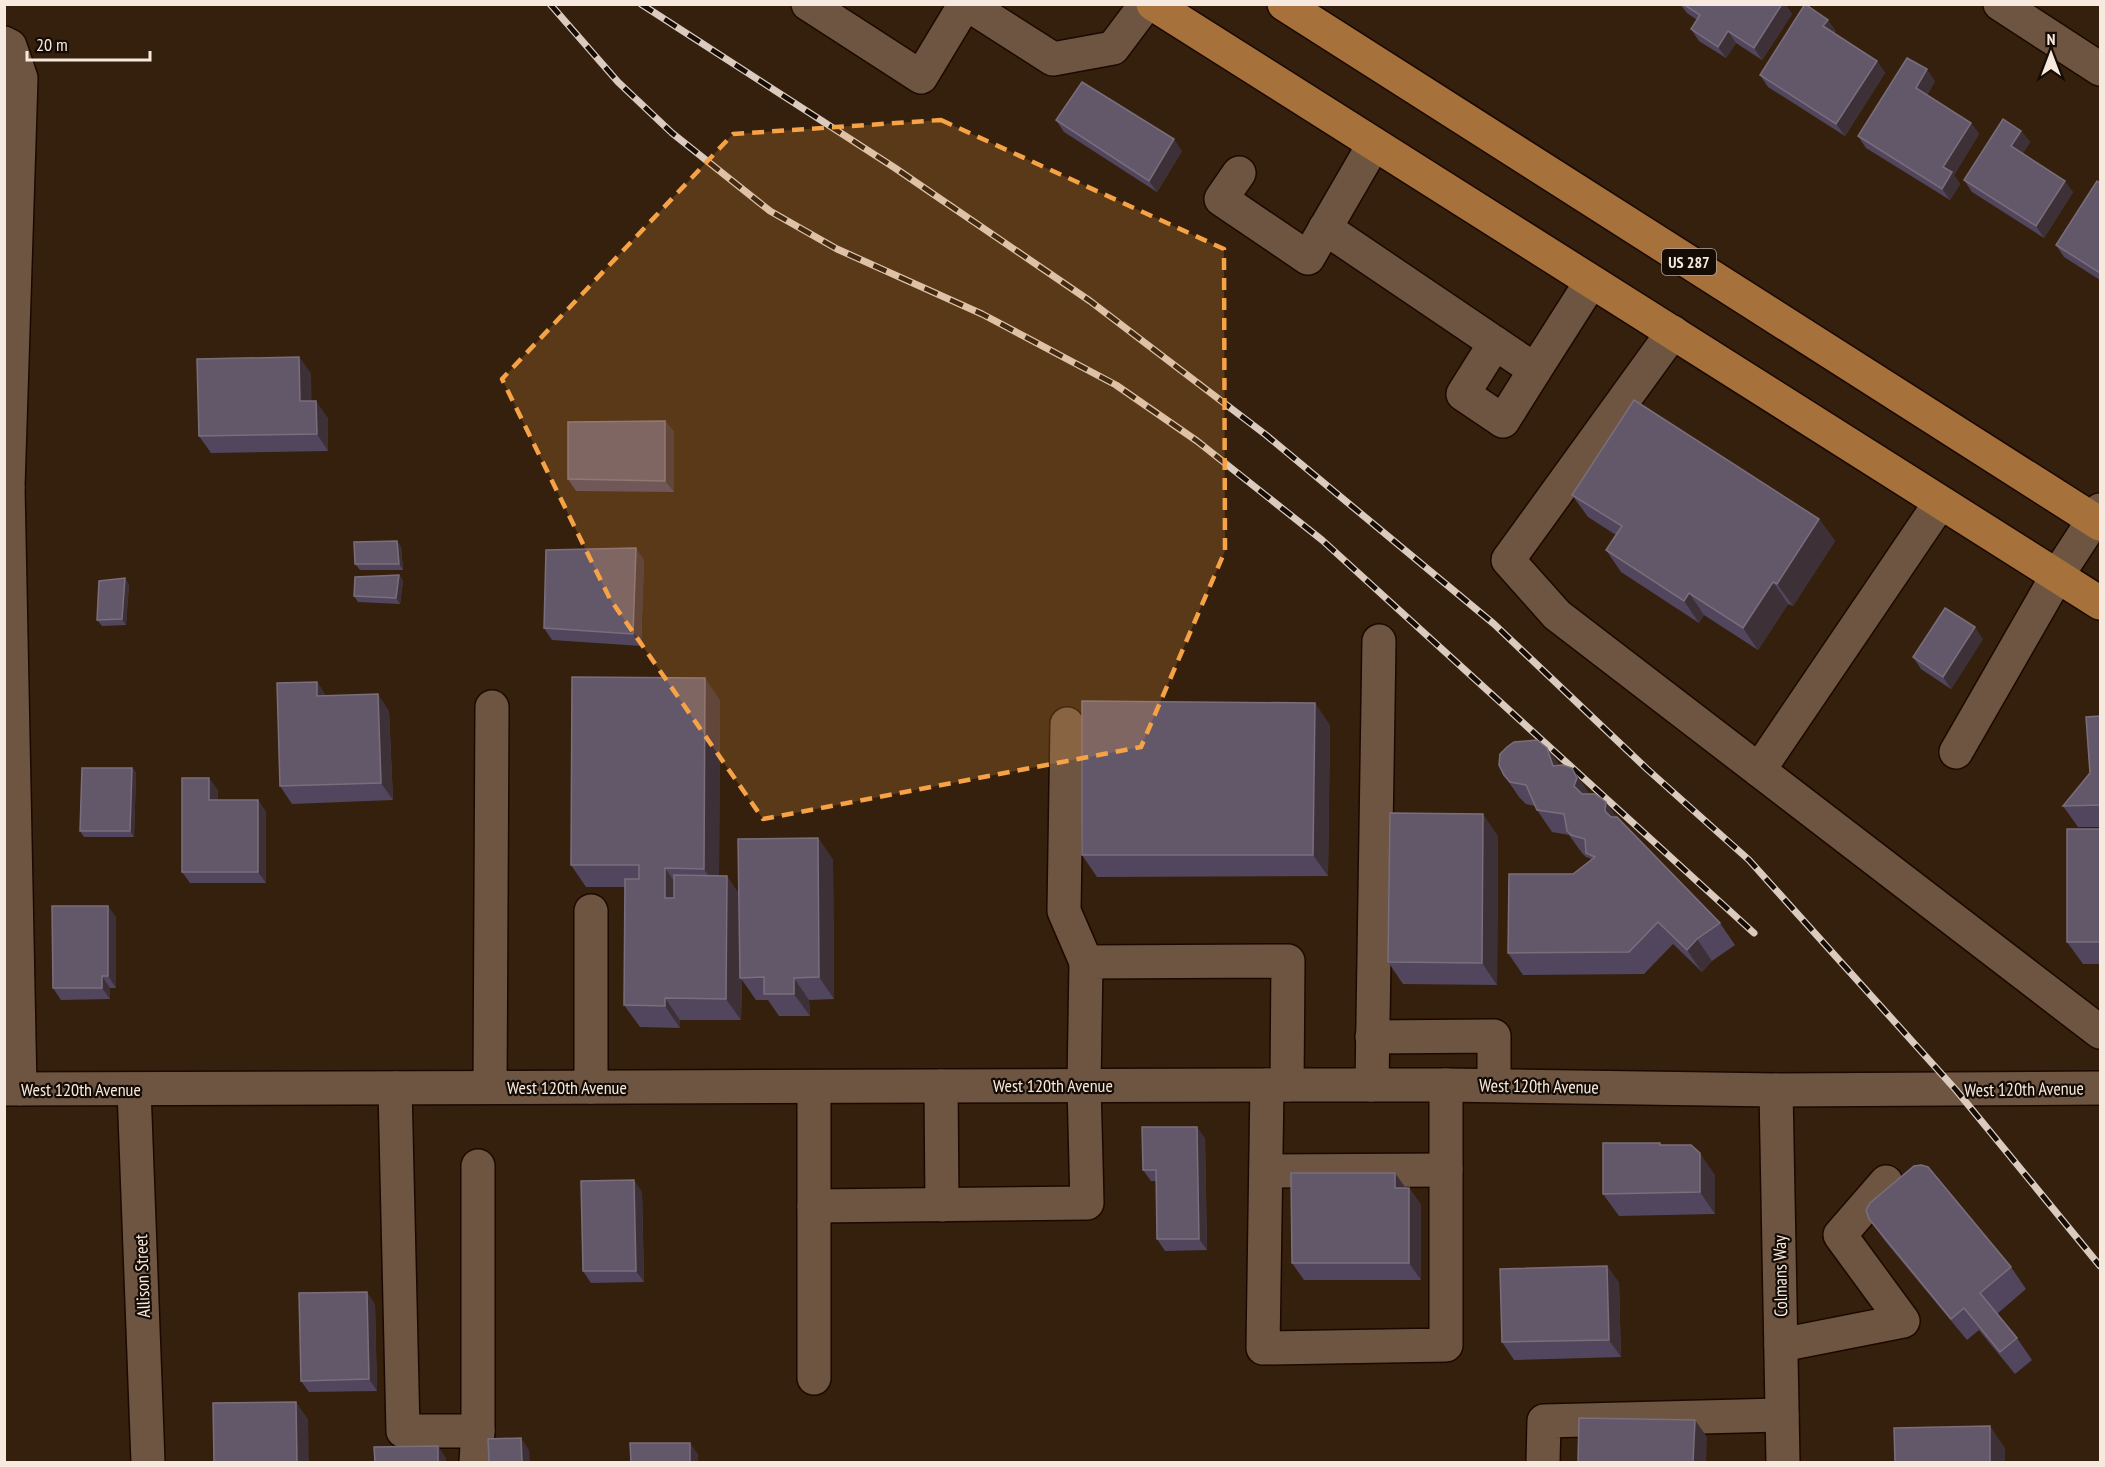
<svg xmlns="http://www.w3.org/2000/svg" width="2105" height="1467" font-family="'PT Sans Narrow',sans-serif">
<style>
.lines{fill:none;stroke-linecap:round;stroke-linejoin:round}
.minor-casing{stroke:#1b0900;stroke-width:36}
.major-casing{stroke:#1b0900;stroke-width:36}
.minor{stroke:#6d5541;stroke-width:33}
.major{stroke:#a7713c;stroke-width:33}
.rail-casing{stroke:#dacbbe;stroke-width:7}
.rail{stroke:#150c05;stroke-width:4.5;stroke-dasharray:14;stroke-linecap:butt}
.wall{fill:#51465d}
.shaded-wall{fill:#3e3037}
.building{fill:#63586a;stroke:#7a6e7c;stroke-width:1.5}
.marked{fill:#f6a247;fill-opacity:0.2;stroke:#f6a247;stroke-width:4.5;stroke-dasharray:12 8;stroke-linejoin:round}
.labels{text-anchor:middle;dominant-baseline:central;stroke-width:4.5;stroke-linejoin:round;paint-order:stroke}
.shield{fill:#150c05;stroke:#b3a79c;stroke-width:1.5}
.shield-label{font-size:16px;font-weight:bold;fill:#f7e9dd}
.street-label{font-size:18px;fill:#f7e9dd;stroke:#150c05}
</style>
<rect width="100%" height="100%" fill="#34200d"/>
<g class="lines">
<g class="minor-casing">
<g id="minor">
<polyline points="808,4 921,77 965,4"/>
<polyline points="967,4 1053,59 1113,48 1146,4"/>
<polyline points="2000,4 2100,69"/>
<polyline points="4,43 10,46 21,78 8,487"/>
<polyline points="1239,173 1221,199 1308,258 1374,144"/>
<polyline points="1325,228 1535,370 1591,282"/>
<polyline points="1673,332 1508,560 1557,615 2100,1032"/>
<polyline points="1495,343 1463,394 1503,421 1535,370"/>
<polyline points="4,487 8,487 20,1089"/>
<polyline points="1067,724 1064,911 1086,962"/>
<polyline points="1956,752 2057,576 2100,510"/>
<polyline points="1759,770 1940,503"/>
<polyline points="591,911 591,1087"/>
<polyline points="1372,1037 1494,1036 1494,1085"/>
<polyline points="1267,1085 1263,1348 1446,1345 1446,1085"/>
<polyline points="1372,1085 1379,641"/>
<polyline points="941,1086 942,1205"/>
<polyline points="490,1087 492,707"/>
<polyline points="814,1087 814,1378"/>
<polyline points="395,1088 403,1431 478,1431 476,1462"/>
<polyline points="4,1089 1267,1085 1446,1085 1776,1090 2100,1088"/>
<polyline points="134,1089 148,1462"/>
<polyline points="1776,1090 1783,1462"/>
<polyline points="478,1166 478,1431"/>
<polyline points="1266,1171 1446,1170"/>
<polyline points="814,1206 1087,1203 1084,1085 1086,962 1288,961 1287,1085"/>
<polyline points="1781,1345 1903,1321 1840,1235 1886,1182"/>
<polyline points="1543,1462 1544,1421 1782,1415"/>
</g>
</g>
<g class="major-casing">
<g id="major">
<polyline points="1153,4 2100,603"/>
<polyline points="1284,4 2100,524"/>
</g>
</g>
<use href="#minor" class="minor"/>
<use href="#major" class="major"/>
<g class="rail-casing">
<g id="rail">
<polyline points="550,4 618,82 672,133 770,211 837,249 982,314 1116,385 1197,441 1322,540 1754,933"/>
<polyline points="641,4 895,168 1090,301 1266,435 1494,624 1647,769 1749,860 1956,1090 2100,1266"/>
</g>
</g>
<use href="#rail" class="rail"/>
</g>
<g class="wall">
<polygon points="1680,4 1785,4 1792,14 1762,60 1736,43 1726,58 1699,41 1691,29 1697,20 1687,13"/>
<polygon points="1836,31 1834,34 1877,61 1885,73 1845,136 1768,87 1760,75"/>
<polygon points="1935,81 1927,95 1971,123 1979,134 1954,175 1960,184 1950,200 1866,148 1858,136"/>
<polygon points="1056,120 1182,151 1157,192 1064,132"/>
<polygon points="2021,131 2030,142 2023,153 2073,192 2044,238 1972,192 1964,180"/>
<polygon points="2100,183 2100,280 2064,257 2056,245"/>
<polygon points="299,357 311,374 311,401 328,418 328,451 211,453 199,436"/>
<polygon points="665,421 674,432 674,492 576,491 568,479"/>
<polygon points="1572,495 1819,519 1835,541 1793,606 1788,604 1758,650 1704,615 1699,623 1621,572 1606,550 1616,535 1588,517"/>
<polygon points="397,541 401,547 403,570 360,570 355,564"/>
<polygon points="644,560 641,646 552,640 544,628"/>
<polygon points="399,575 403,581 400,604 358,602 354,596"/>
<polygon points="129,584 126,625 102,626 97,620"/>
<polygon points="1983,639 1951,689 1921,669 1913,657"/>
<polygon points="317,682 326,696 389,711 393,800 292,804 280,786"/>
<polygon points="720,700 719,876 739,893 818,838 833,860 834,999 809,1000 810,1016 779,1016 768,1000 756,1000 742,980 741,1020 680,1020 680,1028 640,1027 624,1005 625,887 586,887 571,865"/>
<polygon points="2100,716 2100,827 2078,827 2063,806 2090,773"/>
<polygon points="1330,725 1328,876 1097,877 1082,855"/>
<polygon points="1547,748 1559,765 1572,768 1589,794 1617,817 1720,923 1735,945 1712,961 1702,972 1673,944 1644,974 1523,975 1508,953 1573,874 1591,860 1590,858 1586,857 1582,853 1569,835 1552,832 1537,810 1535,806 1526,804 1519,797 1504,775"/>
<polygon points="132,768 136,773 134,837 84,837 80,831"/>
<polygon points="218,790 218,800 258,800 266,812 266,883 190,883 182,872"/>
<polygon points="2100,829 2100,964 2083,964 2067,942"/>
<polygon points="1498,836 1497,985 1403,984 1388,962"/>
<polygon points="116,917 116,988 110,988 110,999 61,1000 53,988"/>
<polygon points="1205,1138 1207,1250 1165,1251 1157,1239 1156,1181 1151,1181 1143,1170"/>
<polygon points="1662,1145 1715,1175 1715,1214 1619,1216 1603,1194"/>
<polygon points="1395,1173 1406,1188 1409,1188 1421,1205 1421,1280 1304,1280 1292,1263"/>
<polygon points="642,1192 644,1282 591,1283 583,1271"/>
<polygon points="1869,1219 2011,1267 2026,1289 1997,1314 2017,1338 2032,1360 2015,1374 1979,1330 1967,1340 1885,1241"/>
<polygon points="1607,1266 1619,1283 1621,1357 1514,1360 1502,1342"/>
<polygon points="375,1304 377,1391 309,1392 301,1381"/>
</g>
<g class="shaded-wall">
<polygon points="1782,4 1785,4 1792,14 1762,60 1754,48"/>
<polygon points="1828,20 1836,31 1831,38 1823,26"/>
<polygon points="1728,31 1736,43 1726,58 1718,47"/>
<polygon points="1877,61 1885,73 1845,136 1836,124"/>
<polygon points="1927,69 1935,81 1924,99 1916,88"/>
<polygon points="1971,123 1979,134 1954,175 1960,184 1950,200 1942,189 1943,167"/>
<polygon points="2021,131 2030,142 2020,158 2011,146"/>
<polygon points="1174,139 1182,151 1157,192 1149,181"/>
<polygon points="2065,181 2073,192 2044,238 2036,226"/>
<polygon points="299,357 311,374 312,418 300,401"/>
<polygon points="316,401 328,418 328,451 317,434"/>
<polygon points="665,421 674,432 674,492 665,481"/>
<polygon points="1819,519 1835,541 1793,606 1777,584"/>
<polygon points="397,541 401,547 403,570 399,564"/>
<polygon points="636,548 644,560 641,646 633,634"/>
<polygon points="399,575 403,581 400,604 396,598"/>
<polygon points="125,578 129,584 126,625 122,619"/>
<polygon points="1773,582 1788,604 1758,650 1743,628"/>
<polygon points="1689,593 1704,615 1699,623 1684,601"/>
<polygon points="1975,627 1983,639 1951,689 1943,677"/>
<polygon points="705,678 720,700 719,891 704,869"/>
<polygon points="317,682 328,699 317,696"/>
<polygon points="378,694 389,711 393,800 381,783"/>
<polygon points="1315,703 1330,725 1328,876 1313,855"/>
<polygon points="1547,748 1562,769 1553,766"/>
<polygon points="132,768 136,773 134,837 130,831"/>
<polygon points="1572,768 1587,790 1592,799 1589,808 1574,786"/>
<polygon points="209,778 218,790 218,812 209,800"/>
<polygon points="258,800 266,812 266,883 258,872"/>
<polygon points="1606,802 1621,824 1620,833 1605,811"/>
<polygon points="1483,814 1498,836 1497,985 1482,963"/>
<polygon points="818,838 833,860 834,999 819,977"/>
<polygon points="665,868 680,890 680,920 665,898"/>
<polygon points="727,876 742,898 740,978 742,980 741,1020 726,999"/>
<polygon points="108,906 116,917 116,988 108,976"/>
<polygon points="1697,939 1712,961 1702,972 1687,950"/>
<polygon points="102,976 110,988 110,999 102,988"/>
<polygon points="794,978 809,1000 810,1016 794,994"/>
<polygon points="665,998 680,1020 680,1028 665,1006"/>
<polygon points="1197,1127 1205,1138 1207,1250 1199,1239"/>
<polygon points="1700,1153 1715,1175 1715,1214 1700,1192"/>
<polygon points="1395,1173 1407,1190 1395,1188"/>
<polygon points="634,1180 642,1192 644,1282 636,1271"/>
<polygon points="1409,1188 1421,1205 1421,1280 1409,1263"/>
<polygon points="1607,1266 1619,1283 1621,1357 1609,1340"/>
<polygon points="367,1292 375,1304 377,1391 369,1379"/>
<polygon points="296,1402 308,1419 309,1462 297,1462"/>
<polygon points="1695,1420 1707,1437 1706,1462 1693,1462"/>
<polygon points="1990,1426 2005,1448 2005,1462 1990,1462"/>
<polygon points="521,1438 529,1450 530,1462 522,1462"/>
<polygon points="690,1443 698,1454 698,1462 690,1462"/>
<polygon points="438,1446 446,1458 446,1462 438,1462"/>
</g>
<g class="building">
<polygon points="1683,4 1782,4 1754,48 1728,31 1718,47 1691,29 1700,15"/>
<polygon points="1805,4 1828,20 1823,26 1877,61 1836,124 1760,75"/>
<polygon points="1907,58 1927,69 1916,88 1971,123 1943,167 1952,172 1942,189 1858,136"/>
<polygon points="1082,82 1174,139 1149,181 1056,120"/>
<polygon points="2003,119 2021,131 2011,146 2065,181 2036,226 1964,180"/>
<polygon points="2097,181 2100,183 2100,273 2056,245"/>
<polygon points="299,357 300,401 316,401 317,434 199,436 197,359"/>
<polygon points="1634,400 1819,519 1777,584 1773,582 1743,628 1689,593 1684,601 1606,550 1622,526 1572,495"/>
<polygon points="665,421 665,481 568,479 568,422"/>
<polygon points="397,541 399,564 355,564 354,542"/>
<polygon points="636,548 633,634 544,628 546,550"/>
<polygon points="399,575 396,598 354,596 355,577"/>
<polygon points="125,578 122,619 97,620 99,581"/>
<polygon points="1945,608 1975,627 1943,677 1913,657"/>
<polygon points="572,677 705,678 704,869 665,868 665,898 674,898 674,875 727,876 726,999 665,998 665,1006 624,1005 625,879 639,879 639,865 571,865"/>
<polygon points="317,682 317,696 378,694 381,783 280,786 277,683"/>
<polygon points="1082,701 1315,703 1313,855 1082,855"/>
<polygon points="2100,716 2100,805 2063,806 2090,773 2086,717"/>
<polygon points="1537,740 1547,748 1553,766 1563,765 1572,768 1577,778 1574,786 1582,794 1595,794 1606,802 1605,811 1611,817 1617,817 1720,923 1697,939 1687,950 1658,922 1629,952 1508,953 1509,874 1573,874 1595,857 1586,853 1585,839 1571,835 1567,831 1564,814 1537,810 1526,785 1510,782 1504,775 1499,765 1500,754 1507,747 1514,742"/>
<polygon points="82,768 132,768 130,831 80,831"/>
<polygon points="182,778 209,778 209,800 258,800 258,872 182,872"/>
<polygon points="1390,813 1483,814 1482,963 1388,962"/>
<rect x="2067" y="829" width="33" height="113"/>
<polygon points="818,838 819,977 794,978 794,994 764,994 764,977 740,978 738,839"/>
<polygon points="52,906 108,906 108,976 102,976 102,988 53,988"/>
<polygon points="1142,1127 1197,1127 1199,1239 1157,1239 1156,1170 1143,1170"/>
<polygon points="1603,1143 1660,1143 1660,1145 1691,1145 1700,1153 1700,1192 1603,1194"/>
<polygon points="1921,1165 1928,1167 2011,1267 1980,1293 2017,1338 2000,1352 1964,1308 1951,1319 1869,1219 1866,1210 1870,1203 1914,1166"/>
<polygon points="1291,1173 1395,1173 1395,1188 1409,1188 1409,1263 1292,1263"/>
<polygon points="634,1180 636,1271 583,1271 581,1181"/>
<polygon points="1607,1266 1609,1340 1502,1342 1500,1269"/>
<polygon points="367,1292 369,1379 301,1381 299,1293"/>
<polygon points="296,1402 297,1462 214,1462 213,1403"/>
<polygon points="1579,1418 1695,1420 1693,1462 1578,1462"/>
<polygon points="1990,1426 1990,1462 1895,1462 1894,1428"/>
<polygon points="521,1438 522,1462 489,1462 488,1439"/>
<polygon points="630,1443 690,1443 690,1462 631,1462"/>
<polygon points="438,1446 438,1462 375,1462 374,1447"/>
</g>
<path class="marked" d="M941 120 1224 249 1225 551 1141 747 763 819 610 599 502 379 733 134Z"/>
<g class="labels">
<rect class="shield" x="1662" y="249" width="54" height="26" rx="4.5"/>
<g class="shield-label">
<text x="1689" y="262">US 287</text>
</g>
<g class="street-label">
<text x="1053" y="1085">West 120th Avenue</text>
<text transform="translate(1539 1086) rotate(1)">West 120th Avenue</text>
<text x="567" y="1087">West 120th Avenue</text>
<text x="81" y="1089">West 120th Avenue</text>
<text transform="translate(2024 1089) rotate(-1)">West 120th Avenue</text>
<text transform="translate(142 1276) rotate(-92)">Allison Street</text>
<text transform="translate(1780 1276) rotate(-91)">Colmans Way</text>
</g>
</g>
<rect width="2105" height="1467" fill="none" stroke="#f7e9dd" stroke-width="12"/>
<g transform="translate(2051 54)" stroke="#150c05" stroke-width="4.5" paint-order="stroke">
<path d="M0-4.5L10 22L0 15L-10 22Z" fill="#f7e9dd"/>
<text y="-9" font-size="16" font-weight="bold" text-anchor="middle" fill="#f7e9dd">N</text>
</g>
<path d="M27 51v9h123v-9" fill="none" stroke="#f7e9dd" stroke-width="3"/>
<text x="36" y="51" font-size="18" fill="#f7e9dd" stroke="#150c05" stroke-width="4.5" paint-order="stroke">20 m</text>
</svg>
